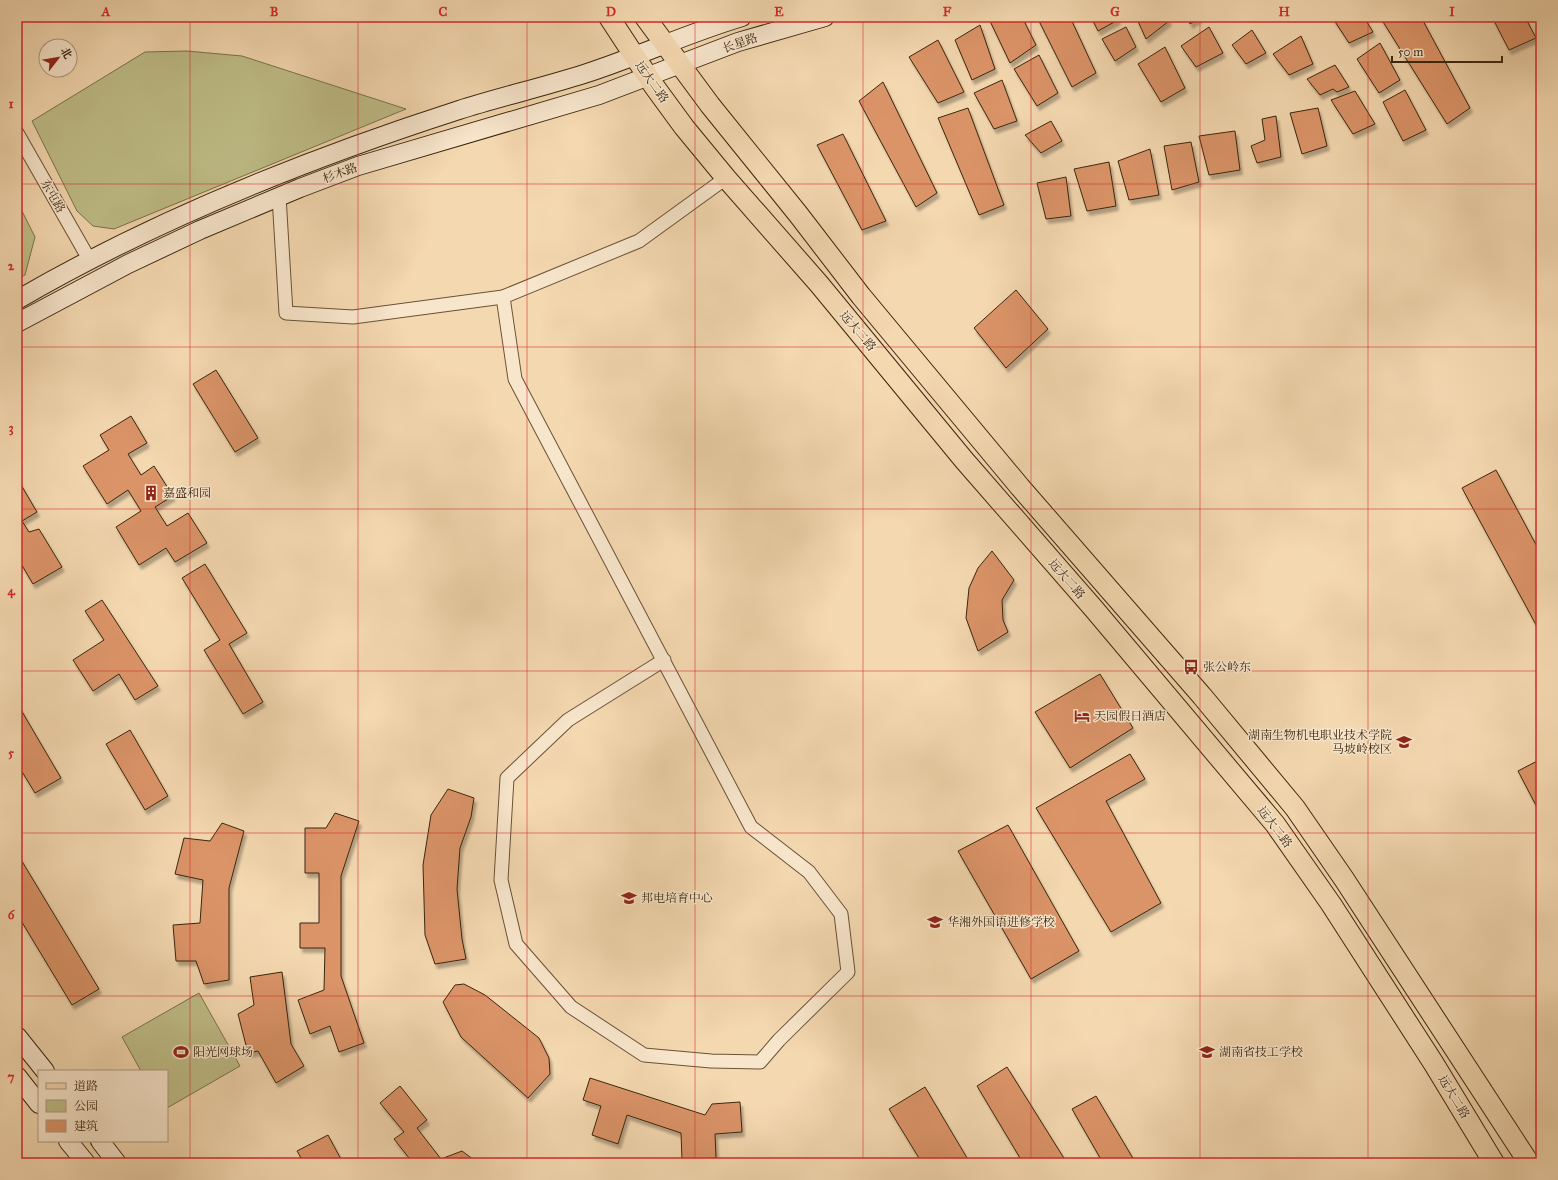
<svg xmlns="http://www.w3.org/2000/svg" width="1558" height="1180" font-family="'IM FELL Great Primer','Noto Serif SC',serif">
<style>
.green{fill:#bfbe88;stroke:#7c724b}
.building{fill:#db9467;stroke:#3a260e;filter:url(#shadow)}
.lines{fill:none;stroke-linecap:round;stroke-linejoin:round}
.street-casing{stroke:#685236;stroke-width:15}
.secondary-casing{stroke:#3a260e;stroke-width:20}
.primary-casing{stroke:#3a260e;stroke-width:22}
.street{stroke:#f8e6cc;stroke-width:13}
.secondary{stroke:#f8e6cc;stroke-width:18}
.primary{stroke:#f4d8b0;stroke-width:20}
.grid{fill:none;stroke:#d62828;stroke-width:1;stroke-opacity:0.55}
.labels{text-anchor:middle;dominant-baseline:central;stroke-width:3;stroke-linejoin:round;paint-order:stroke}
.street-label{font-size:12px;fill:#3a260e;stroke:#f8e6cc}
.poi-label{font-size:12px;fill:#3a260e;stroke:#f8e6cc;text-anchor:start}
.neatline{fill:none;stroke:#d62828;stroke-width:1.5}
.grid-label{font-size:13px;text-anchor:middle;font-weight:bold;fill:#d62828}
</style>
<defs>
<filter id="shadow"><feDropShadow dx="2.5" dy="4.5" stdDeviation="1" flood-color="#0004"/></filter>
</defs>
<rect width="100%" height="100%" fill="#f4d8b0"/>
<filter id="stains"><feTurbulence type="fractalNoise" baseFrequency=".005" numOctaves="4"/><feColorMatrix values="0 0 0 0 .2 0 0 0 0 .09 0 0 0 0 .02 0 0 0 .5 -.17"/></filter>
<radialGradient id="worn" r=".72"><stop offset=".6" stop-color="#630" stop-opacity="0"/><stop offset="1" stop-color="#630" stop-opacity=".3"/></radialGradient>
<g class="green">
<polygon points="187,51 242,56 406,109 114,229 93,226 77,211 32,121 145,52"/>
<polygon points="17,201 35,237 25,275 17,279"/>
<polygon points="199,993 240,1066 167,1108 167,1071 141,1071 122,1037"/>
</g>
<g class="building">
<polygon points="992,17 1022,17 1036,45 1010,63 989,19"/>
<polygon points="1037,17 1070,17 1096,73 1072,87"/>
<polygon points="1091,17 1117,17 1118,20 1098,31"/>
<polygon points="1136,17 1167,17 1169,21 1146,39"/>
<polygon points="1188,17 1201,17 1190,24"/>
<polygon points="1332,17 1364,17 1373,32 1349,43"/>
<polygon points="1380,17 1421,17 1470,108 1447,124"/>
<polygon points="1492,17 1525,17 1536,38 1509,50"/>
<polygon points="980,25 995,69 972,80 955,40"/>
<polygon points="1126,27 1136,47 1115,61 1102,39"/>
<polygon points="1209,27 1223,53 1196,67 1181,46"/>
<polygon points="1252,30 1266,53 1246,64 1232,45"/>
<polygon points="1301,36 1313,64 1289,75 1273,54"/>
<polygon points="938,40 964,92 938,103 909,57"/>
<polygon points="1380,43 1400,80 1379,93 1357,59"/>
<polygon points="1165,47 1185,88 1161,102 1138,64"/>
<polygon points="1039,55 1058,93 1037,106 1014,69"/>
<polygon points="1335,65 1349,87 1337,92 1333,89 1320,95 1307,79"/>
<polygon points="1002,80 1017,121 994,129 974,93"/>
<polygon points="883,82 937,193 916,207 859,101"/>
<polygon points="1405,90 1426,130 1403,141 1383,102"/>
<polygon points="1355,91 1375,124 1353,134 1331,100"/>
<polygon points="968,108 1004,205 979,215 938,118"/>
<polygon points="1318,108 1327,146 1302,154 1290,113"/>
<polygon points="1276,116 1281,157 1257,163 1251,146 1265,140 1262,119"/>
<polygon points="1051,121 1062,141 1041,153 1025,135"/>
<polygon points="1235,131 1240,170 1209,175 1199,136"/>
<polygon points="843,134 886,221 862,230 817,145"/>
<polygon points="1191,142 1199,182 1172,190 1164,146"/>
<polygon points="1150,149 1159,195 1129,200 1118,161"/>
<polygon points="1109,162 1116,206 1087,211 1074,169"/>
<polygon points="1066,177 1071,216 1046,219 1037,183"/>
<polygon points="1016,290 1048,329 1006,368 974,328"/>
<polygon points="216,370 258,438 235,452 193,384"/>
<polygon points="131,416 147,443 128,454 141,475 154,466 173,496 155,507 167,526 188,513 207,543 175,562 166,548 139,565 116,527 141,511 128,490 107,504 83,466 109,450 100,435"/>
<polygon points="1496,470 1541,554 1541,634 1462,488"/>
<polygon points="17,478 37,512 22,521 29,532 39,529 62,567 33,584 20,562 17,564"/>
<polygon points="992,551 1014,580 1002,600 1003,620 1008,632 978,651 966,618 969,588 978,568"/>
<polygon points="205,564 247,633 229,644 263,702 243,714 204,650 220,640 182,578"/>
<polygon points="102,600 158,686 135,700 119,674 93,691 73,660 104,640 85,611"/>
<polygon points="1100,674 1133,728 1070,768 1035,712"/>
<polygon points="17,703 61,778 35,793 21,770 17,772"/>
<polygon points="130,730 168,796 145,810 106,744"/>
<polygon points="1130,754 1145,779 1106,801 1161,903 1111,932 1036,808"/>
<polygon points="1541,759 1541,815 1518,771"/>
<polygon points="448,789 474,798 471,817 460,848 457,889 462,939 466,959 435,964 425,935 423,865 431,815"/>
<polygon points="335,813 359,821 341,876 341,976 364,1043 339,1052 330,1026 310,1034 298,1000 324,990 325,948 300,948 300,923 319,923 319,873 305,873 305,828 326,828"/>
<polygon points="222,823 244,831 229,888 229,980 204,984 196,961 176,961 173,925 200,923 203,880 175,874 184,838 210,841"/>
<polygon points="1008,825 1079,951 1031,979 958,851"/>
<polygon points="17,853 99,989 72,1005 17,914"/>
<polygon points="282,972 291,1044 304,1066 276,1083 258,1051 248,1053 238,1014 254,1005 250,977"/>
<polygon points="464,984 485,995 539,1038 549,1058 550,1074 528,1098 461,1037 443,1002 455,985"/>
<polygon points="1007,1067 1067,1163 1023,1163 977,1086"/>
<polygon points="590,1078 705,1115 712,1104 740,1102 742,1132 715,1134 716,1158 682,1160 681,1133 627,1115 618,1144 592,1135 601,1106 583,1100"/>
<polygon points="400,1086 427,1120 417,1128 441,1159 462,1151 478,1163 413,1163 394,1139 404,1132 380,1103"/>
<polygon points="925,1087 970,1163 922,1163 889,1109"/>
<polygon points="1096,1096 1134,1160 1129,1163 1103,1163 1072,1109"/>
<polygon points="328,1135 343,1163 304,1163 297,1151"/>
</g>
<g class="lines">
<g class="street-casing">
<g id="street">
<polyline points="17,133 89,259"/>
<polyline points="279,196 286,313 353,317 503,297 639,241 726,178"/>
<polyline points="503,297 515,379 751,827 809,872 841,914 848,972 779,1040 760,1062 711,1061 644,1055 571,1007 516,944 501,880 507,778 568,720 664,660"/>
</g>
</g>
<g class="secondary-casing">
<g id="secondary">
<path d="M17 300C156 219 307 159 459 110 500 97 543 87 584 74 637 57 688 33 742 17"/>
<polyline points="17,323 128,264 200,230 300,188 358,166 599,95 738,42 825,17"/>
<polyline points="17,1036 45,1071"/>
<polyline points="17,1076 39,1104"/>
<polyline points="68,1141 86,1163"/>
<polyline points="100,1141 117,1163"/>
</g>
</g>
<g class="primary-casing">
<g id="primary">
<polyline points="609,17 654,86 684,127 726,178 819,284 964,460 1094,609 1275,824 1331,904 1434,1064 1494,1163"/>
<polyline points="645,17 710,105 798,214 861,296 1020,487 1202,696 1295,808 1344,879 1529,1163"/>
</g>
</g>
<use href="#street" class="street"/>
<use href="#secondary" class="secondary"/>
<use href="#primary" class="primary"/>
</g>
<path class="grid" d="M190 17V1163M358 17V1163M527 17V1163M695 17V1163M863 17V1163M1031 17V1163M1200 17V1163M1368 17V1163M17 184H1541M17 347H1541M17 509H1541M17 671H1541M17 833H1541M17 996H1541"/>
<defs>
<g id="building-bare" transform="scale(1.2)"><path d="M-4-6H4V6H1V3H-1V6H-4ZM-2.5-4.3h1.7v1.8h-1.7ZM.8-4.3h1.7v1.8H.8ZM-2.5-1h1.7V.8h-1.7ZM.8-1h1.7V.8H.8Z" fill="#8f2418" stroke="#f8e6cc" stroke-width="2.5" paint-order="stroke"/></g>
<g id="bus-bare" transform="scale(1.2)"><path d="M-5-6H5V4H4V6H2V4H-2V6H-4V4H-5ZM-3.5-4V0h7V-4ZM-3.5 1.2v1.5H-2V1.2ZM2 1.2v1.5H3.5V1.2Z" fill="#8f2418" stroke="#f8e6cc" stroke-width="2.5" paint-order="stroke"/></g>
<g id="hotel-bare" transform="scale(1.2)"><path d="M-6-4.5h1.5V1H6V5H4.5V3h-9V5H-6ZM-4 0a1.8 1.8 0 1 1 3.6 0ZM.5 0V-2.5h3Q6-2.5 6 0Z" fill="#8f2418" stroke="#f8e6cc" stroke-width="2.5" paint-order="stroke"/></g>
<g id="university-bare" transform="scale(1.2)"><path d="M0-5L7-2L0 1L-7-2ZM-4 1L0 2.5L4 1V4Q0 6-4 4Z" fill="#8f2418" stroke="#f8e6cc" stroke-width="2.5" paint-order="stroke"/></g>
<g id="school-bare" transform="scale(1.2)"><path d="M0-5L7-2L0 1L-7-2ZM-4 1L0 2.5L4 1V4Q0 6-4 4Z" fill="#8f2418" stroke="#f8e6cc" stroke-width="2.5" paint-order="stroke"/></g>
<g id="stadium-bare" transform="scale(1.2)"><path d="M0-5a6.5 5 0 1 0 0 10a6.5 5 0 1 0 0-10ZM-3.5-1.8h7v3.6h-7Z" fill="#8f2418" stroke="#f8e6cc" stroke-width="2.5" paint-order="stroke"/></g>
</defs>
<g fill-rule="evenodd">
<use href="#building-bare" x="151" y="493"/>
<use href="#bus-bare" x="1191" y="667"/>
<use href="#hotel-bare" x="1082" y="716"/>
<use href="#university-bare" x="1404" y="742"/>
<use href="#school-bare" x="629" y="898"/>
<use href="#school-bare" x="935" y="922"/>
<use href="#stadium-bare" x="181" y="1052"/>
<use href="#school-bare" x="1207" y="1052"/>
</g>
<g class="labels">
<g class="street-label">
<text transform="translate(740 43) rotate(-19)">长星路</text>
<text transform="translate(652 82) rotate(55)">远大二路</text>
<text transform="translate(340 173) rotate(-20)">杉木路</text>
<text transform="translate(53 196) rotate(60)">东屯路</text>
<text transform="translate(858 331) rotate(50)">远大二路</text>
<text transform="translate(1067 579) rotate(49)">远大二路</text>
<text transform="translate(1275 827) rotate(53)">远大二路</text>
<text transform="translate(1454 1097) rotate(59)">远大二路</text>
</g>
<g class="poi-label">
<text x="163" y="493">嘉盛和园</text>
<text x="1203" y="667">张公岭东</text>
<text x="1094" y="716">天园假日酒店</text>
<text x="1392" y="735" text-anchor="end">湖南生物机电职业技术学院<tspan x="1392" dy="14">马坡岭校区</tspan></text>
<text x="641" y="898">邦电培育中心</text>
<text x="947" y="922">华湘外国语进修学校</text>
<text x="193" y="1052">阳光网球场</text>
<text x="1219" y="1052">湖南省技工学校</text>
</g>
</g>
<rect width="1558" height="1180" fill="none" stroke="#f4d8b0" stroke-width="44"/>
<rect x="38" y="1070" width="130" height="72" fill="#f8e6cc" stroke="#ac9980"/>
<rect x="46" y="1083" width="20" height="6" fill="#f4d8b0" stroke="#ac9980"/>
<text x="74" y="1090" font-size="12" fill="#3a260e">道路</text>
<rect x="46" y="1100" width="20" height="12" fill="#bfbe88" stroke="#ac9980"/>
<text x="74" y="1110" font-size="12" fill="#3a260e">公园</text>
<rect x="46" y="1120" width="20" height="12" fill="#db9467" stroke="#ac9980"/>
<text x="74" y="1130" font-size="12" fill="#3a260e">建筑</text>
<g transform="translate(58 58) rotate(59)"><circle r="19" fill="#f8e6cc" stroke="#ac9980"/>
<path d="M0-3L7 15L0 10L-7 15Z" fill="#8f2418"/>
<text y="-6" font-size="11" font-weight="bold" text-anchor="middle" fill="#3a260e">北</text>
</g>
<path d="M1392 56v6h110v-6" fill="none" stroke="#3a260e" stroke-width="2"/>
<text x="1398" y="56" font-size="12" fill="#3a260e" stroke="#f8e6cc" stroke-width="3" paint-order="stroke">50 m</text>
<rect x="22" y="22" width="1514" height="1136" class="neatline"/>
<g class="grid-label">
<text x="106" y="16">A</text>
<text x="274" y="16">B</text>
<text x="443" y="16">C</text>
<text x="611" y="16">D</text>
<text x="779" y="16">E</text>
<text x="947" y="16">F</text>
<text x="1115" y="16">G</text>
<text x="1284" y="16">H</text>
<text x="1452" y="16">I</text>
<text x="11" y="108">1</text>
<text x="11" y="270">2</text>
<text x="11" y="432">3</text>
<text x="11" y="595">4</text>
<text x="11" y="757">5</text>
<text x="11" y="919">6</text>
<text x="11" y="1081">7</text>
</g>
<rect width="100%" height="100%" filter="url(#stains)"/>
<rect width="100%" height="100%" fill="url(#worn)"/>
</svg>
